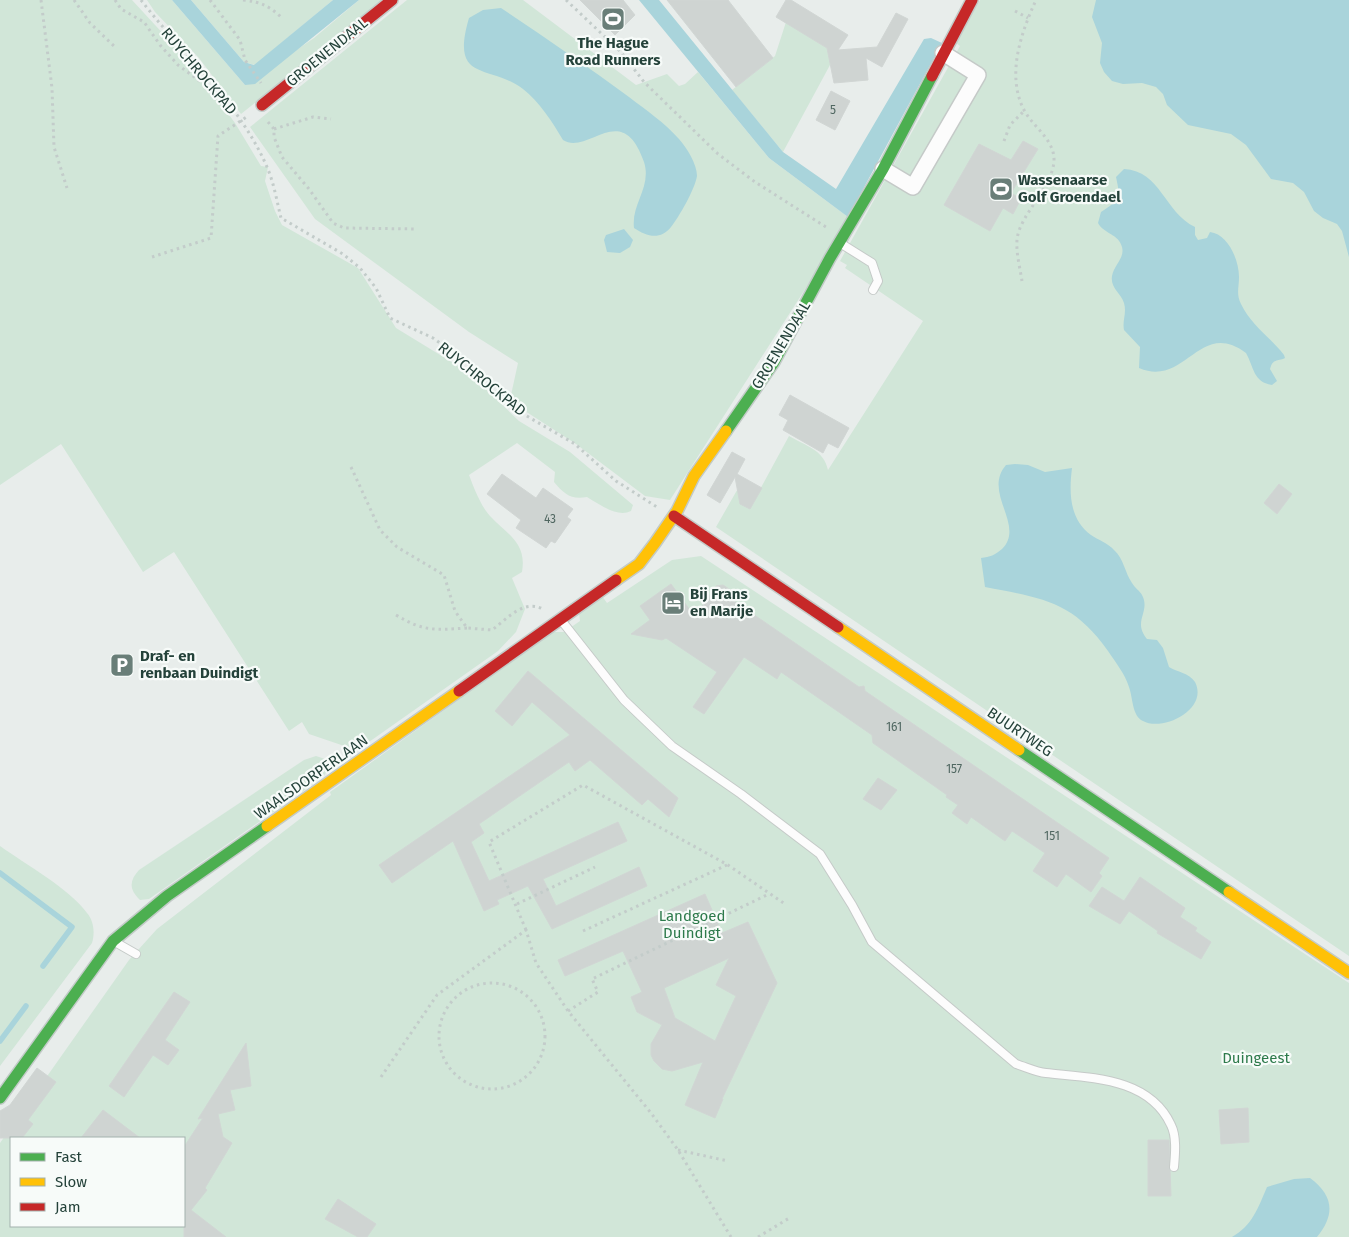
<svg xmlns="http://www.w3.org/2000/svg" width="1349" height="1237" font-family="'Fira Sans',sans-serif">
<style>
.green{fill:#d1e6d8;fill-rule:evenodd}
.water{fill:#a9d4db}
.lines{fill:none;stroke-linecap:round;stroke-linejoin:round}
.stream{stroke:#a9d4db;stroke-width:5.5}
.building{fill:#cfd4d2;stroke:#d1d6d4;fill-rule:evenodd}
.lane-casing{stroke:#c5cac8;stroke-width:10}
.street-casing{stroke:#c5cac8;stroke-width:18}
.fast-casing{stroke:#c3cbc8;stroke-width:14}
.slow-casing{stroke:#c3cbc8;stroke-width:14}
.jam-casing{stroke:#c3cbc8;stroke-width:14}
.path{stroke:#c3ccca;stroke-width:3;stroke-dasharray:2.5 4;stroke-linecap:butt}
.lane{stroke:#fcfcfc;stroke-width:8}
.street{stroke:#fcfcfc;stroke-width:15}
.fast{stroke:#4caf50;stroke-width:11}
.slow{stroke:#ffc107;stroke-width:11}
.jam{stroke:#c62828;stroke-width:11}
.labels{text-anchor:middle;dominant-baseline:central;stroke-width:4.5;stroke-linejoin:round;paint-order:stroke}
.number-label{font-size:12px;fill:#506761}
.poi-label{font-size:15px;font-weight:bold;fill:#24423a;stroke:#f7fbf9;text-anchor:start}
.street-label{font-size:15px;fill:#24423a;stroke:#f7fbf9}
.park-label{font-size:15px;fill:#2d7a4b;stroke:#f7fbf9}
</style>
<rect width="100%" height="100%" fill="#e8edeb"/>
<g class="green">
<path d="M0 0H132L191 64 235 123 261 166 268 167 265 181 275 211 282 225 358 268 396 328 468 372 519 421 570 452 633 505 631 511C617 518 599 504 587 497 571 500 564 494 554 482L555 472 517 443 469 475C474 488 481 507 491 517 508 535 527 543 522 572L512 578 525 609 516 632 498 651 359 749H353L309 734 302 722 289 731 174 552 143 572 61 444 0 485Z"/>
<polygon points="147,0 172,0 245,85 314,38 359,0 383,0 241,114 199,58 155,12"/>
<polygon points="191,0 333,0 255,65 244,62"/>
<polygon points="407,0 523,0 636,85 667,74 679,86 685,84 698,72 769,158 848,217 818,269 670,500 645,496 576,444 525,411 511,395 518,363 469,332 315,219 250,127"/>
<path d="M980 0H1349V956L716 527 740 485 757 495 789 436C806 446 824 450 828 470L923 321 845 268 847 265 840 261 960 46 956 43Z"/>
<polygon points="786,22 832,51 830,65 783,152 732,90 775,56"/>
<path d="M701 556 1349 983V1237H0V1143L129 960 157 929 331 795 330 792 553 632H564L580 621 579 613 602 596 607 603 672 560ZM11 1138H184V1226H11Z"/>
<path d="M316 756 325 759 329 768 323 777 149 899 140 900C129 889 129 881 139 870L304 760Z"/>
<path d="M0 846C25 864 70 889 87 913 94 921 95 933 92 943L0 1066Z"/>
</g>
<g class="water">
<polygon points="172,0 191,0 244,62 254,65 333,0 359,0 255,84 245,85"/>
<polygon points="639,0 659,0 783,152 836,189 924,39 931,38 942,43 848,217 769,158"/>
<polygon points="1096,0 1349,0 1349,257 1342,231 1337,224 1323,218 1314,211 1304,192 1293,183 1271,179 1246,145 1231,134 1188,125 1167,105 1163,94 1156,87 1142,83 1123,84 1112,81 1104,72 1100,63 1102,43 1092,17"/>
<path d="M501 8C544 37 587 66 629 97 646 110 665 123 679 139 687 148 697 164 697 176 695 189 679 217 671 227 660 241 646 236 634 228 631 204 652 187 644 162 622 98 588 156 563 140 553 123 539 101 523 89 488 63 450 83 469 18L483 10Z"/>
<path d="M1124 169C1161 171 1164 212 1195 227V235L1198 240 1207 238 1210 232C1228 234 1239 260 1239 277 1239 288 1236 294 1241 304 1251 325 1270 337 1284 355L1285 358C1277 362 1273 358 1270 369L1277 381 1272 385C1253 382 1254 367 1246 353 1199 318 1186 388 1139 368L1140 347 1124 330C1122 321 1127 313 1124 303 1121 293 1110 288 1112 276 1114 265 1125 258 1122 247 1119 234 1104 234 1098 223L1101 212C1121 198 1121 201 1116 177Z"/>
<polygon points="624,229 633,240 630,247 620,253 607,252 604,240 606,235"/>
<path d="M1015 464 1028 465 1045 472 1072 468C1069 492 1069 519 1091 535 1098 540 1108 543 1114 550 1124 559 1125 573 1132 583 1135 588 1140 591 1142 595 1151 612 1132 621 1147 639L1157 640 1163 648 1169 667C1177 672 1189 673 1195 682 1209 709 1163 732 1143 721 1132 716 1133 698 1129 687 1125 674 1116 663 1108 651 1073 601 1042 598 985 587L981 558C990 557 995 555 1002 549 1026 525 982 493 1006 465Z"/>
<path d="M1310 1178C1333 1195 1336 1214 1317 1237H1232C1252 1226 1258 1208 1267 1187L1294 1179Z"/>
</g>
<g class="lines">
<g class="stream">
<polyline points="0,873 72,927 43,966"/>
<polyline points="0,1041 26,1006"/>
</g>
</g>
<g class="building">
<polygon points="580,0 623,0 635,15 615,35"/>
<polygon points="667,0 728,0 773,58 736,87"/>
<polygon points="786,0 791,0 848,35 838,50 877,47 896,13 908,19 882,67 866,58 868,80 834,83 827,48 776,17"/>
<polygon points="831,91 850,101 835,130 816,120"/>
<polygon points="1023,141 1038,149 1011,193 1021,199 1013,214 1003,208 990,231 944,205 979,144 1011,160"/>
<polygon points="790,395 849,428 838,448 828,443 823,453 783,430 788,420 779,415"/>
<polygon points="732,452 745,459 737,474 762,488 750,509 740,504 735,477 720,503 707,495"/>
<polygon points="502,474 536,498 543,488 573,509 567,517 571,520 555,543 551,541 546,548 516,528 521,520 487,494"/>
<polygon points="1279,484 1292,494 1277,514 1264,503"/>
<polygon points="671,584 695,617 716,586 723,585 732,591 734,601 859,687 864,686 865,691 1109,858 1099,873 1102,876 1091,892 1066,874 1057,887 1033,871 1045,853 1012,831 1005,841 971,817 967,824 952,813 958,805 946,797 947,795 873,743 872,735 781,672 777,679 744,657 704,714 693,707 717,672 666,638 662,640 631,634 650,620 640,606"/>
<polygon points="528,671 678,798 669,817 648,799 642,805 590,760 575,771 569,762 479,824 484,833 471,842 489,881 618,822 627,841 543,879 556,906 639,867 647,886 552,929 528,886 497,900 499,904 484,911 453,841 392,883 379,865 570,735 532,702 512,726 495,711"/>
<polygon points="878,778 897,790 881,810 863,799"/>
<polygon points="1140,877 1185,908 1180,917 1197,928 1195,931 1211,942 1201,959 1157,933 1158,931 1129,911 1120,924 1089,906 1102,887 1124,901"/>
<path d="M705 894 722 933 748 922 777 983 722 1099H723L715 1118 685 1105 703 1062 672 1071 662 1069 654 1061 651 1055V1044L662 1025 637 1012 631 997 642 992 623 951 565 976 558 960ZM729 958 716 985 736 996 715 1041 675 1018 664 988Z"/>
<polygon points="174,992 190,1002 165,1040 179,1050 168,1065 153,1055 124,1097 109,1086"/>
<polygon points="246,1043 251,1086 230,1090 235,1110 218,1114 223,1137 232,1143 205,1188 207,1190 191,1210 226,1237 184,1237 184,1147 203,1118 198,1119"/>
<polygon points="37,1068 56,1082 28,1120 33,1124 22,1138 0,1138 0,1111 10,1105"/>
<polygon points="1248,1108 1249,1142 1221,1144 1219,1110"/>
<polygon points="103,1110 140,1138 81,1138"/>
<polygon points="1148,1140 1169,1140 1171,1196 1148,1196"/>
<polygon points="338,1199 376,1224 367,1237 358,1237 325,1219"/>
</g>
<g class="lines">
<g class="lane-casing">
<g id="lane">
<polyline points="840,243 872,263 878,281 873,290"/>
<path d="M561 620 624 700 672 746 741 794 820 854 852 905 872 942 1016 1064C1026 1067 1036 1072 1046 1073 1090 1078 1149 1077 1171 1125 1177 1137 1175 1155 1174 1167"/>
<polyline points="115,942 136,954"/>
</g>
</g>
<g class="street-casing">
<polyline id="street" points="883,169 913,187 978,75 943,53"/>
</g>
<g class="fast-casing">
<g id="fast">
<polyline points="726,431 774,362 830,258 883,169 932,76"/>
<polyline points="1019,750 1229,892"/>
<polyline points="0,1098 113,941 167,896 267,826"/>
</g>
</g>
<g class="slow-casing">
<g id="slow">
<polyline points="616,580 639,564 655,543 677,511 694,476 726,431"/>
<polyline points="838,627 1019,750"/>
<polyline points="267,826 459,691"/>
<polyline points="1229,892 1349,973"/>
</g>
</g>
<g class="jam-casing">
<g id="jam">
<polyline points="932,76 972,0"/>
<polyline points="262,105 392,0"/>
<polyline points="674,516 838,627"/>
<polyline points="459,691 616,580"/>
</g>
</g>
<g class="path">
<polyline points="41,0 52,88 54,147 67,188"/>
<polyline points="74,0 90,23 114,46"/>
<polyline points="115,0 121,9 144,22 160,45 178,65 220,96"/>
<path d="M141 0C183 55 239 102 267 167 274 183 277 202 281 218L343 254 360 268 376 288 390 318 433 338 459 357 525 415 575 444 616 481 657 507"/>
<polyline points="210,0 240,40 245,60 261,83"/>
<path d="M243 0C260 2 268 5 281 17"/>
<polyline points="566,0 621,52 644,82 718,154 755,182 826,227"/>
<polyline points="1015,11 1028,18"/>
<polyline points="268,122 274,129 274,137 282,157 309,189 333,223 344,228 417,229"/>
<polyline points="274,129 313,117 331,119"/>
<polyline points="1004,141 1010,125 1024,111"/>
<polyline points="152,257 211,238 218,136 248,116"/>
<path d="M1022 281C1020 268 1016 253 1017 240 1019 215 1052 189 1054 161 1055 140 1033 127 1024 110 1006 75 1021 33 1036 0"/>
<path d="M351 467 380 530 397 547 444 575 455 611 467 628 492 630C507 619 523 599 543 609"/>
<path d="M396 615C424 632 435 630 467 628"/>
<polyline points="517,904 595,867"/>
<polyline points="526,930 489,842 583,785 728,865 785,904"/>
<polyline points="583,931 727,865"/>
<circle cx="492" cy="1036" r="53"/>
<polyline points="568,1011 598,992 592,979 769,894"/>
<polyline points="381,1077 437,995 526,930 536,963 568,1011 651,1113 678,1150 731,1237"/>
<polyline points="678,1150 728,1161"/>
<polyline points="758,1237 791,1217"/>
</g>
<use href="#lane" class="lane"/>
<use href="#street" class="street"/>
<use href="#fast" class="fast"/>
<use href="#slow" class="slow"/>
<use href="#jam" class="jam"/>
</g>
<defs>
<g id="stadium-square" transform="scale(1.25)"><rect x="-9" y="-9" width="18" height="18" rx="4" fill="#697e78" stroke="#f7fbf9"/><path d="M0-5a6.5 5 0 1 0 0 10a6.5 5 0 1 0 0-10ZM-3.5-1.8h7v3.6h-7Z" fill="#fff"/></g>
<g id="hotel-square" transform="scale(1.25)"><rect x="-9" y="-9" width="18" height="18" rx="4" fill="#697e78" stroke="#f7fbf9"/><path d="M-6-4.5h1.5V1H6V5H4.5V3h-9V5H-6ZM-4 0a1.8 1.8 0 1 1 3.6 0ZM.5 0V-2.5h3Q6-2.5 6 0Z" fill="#fff"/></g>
<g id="parking-square" transform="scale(1.25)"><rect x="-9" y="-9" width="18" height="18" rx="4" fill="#697e78" stroke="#f7fbf9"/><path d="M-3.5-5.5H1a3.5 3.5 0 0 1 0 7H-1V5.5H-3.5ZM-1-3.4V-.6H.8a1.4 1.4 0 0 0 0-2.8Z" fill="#fff"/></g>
</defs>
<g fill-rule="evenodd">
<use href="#stadium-square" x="613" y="19"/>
<use href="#stadium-square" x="1001" y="189"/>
<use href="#hotel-square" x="673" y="603"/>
<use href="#parking-square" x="122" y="665"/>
</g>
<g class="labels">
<g class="number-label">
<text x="833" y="110">5</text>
<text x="550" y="519">43</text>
<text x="894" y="727">161</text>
<text x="954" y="769">157</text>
<text x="1052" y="836">151</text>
</g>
<g class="poi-label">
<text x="613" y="43" text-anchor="middle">The Hague<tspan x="613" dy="17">Road Runners</tspan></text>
<text x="1018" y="180">Wassenaarse<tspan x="1018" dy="17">Golf Groendael</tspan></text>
<text x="690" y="594">Bij Frans<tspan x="690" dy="17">en Marije</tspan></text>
<text x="140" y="656">Draf- en<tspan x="140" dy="17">renbaan Duindigt</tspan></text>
</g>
<g class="street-label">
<text transform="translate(327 52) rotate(-39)">GROENENDAAL</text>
<text transform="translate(199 71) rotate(50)">RUYCHROCKPAD</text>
<text transform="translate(781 345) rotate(-59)">GROENENDAAL</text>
<text transform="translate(482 379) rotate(39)">RUYCHROCKPAD</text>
<text transform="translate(1020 732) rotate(34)">BUURTWEG</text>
<text transform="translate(311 777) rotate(-35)">WAALSDORPERLAAN</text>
</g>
<g class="park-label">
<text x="692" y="916">Landgoed<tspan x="692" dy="17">Duindigt</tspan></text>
<text x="1256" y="1058">Duingeest</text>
</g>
</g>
<rect x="10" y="1137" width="175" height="90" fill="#f7fbf9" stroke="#a3b1ad"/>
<rect x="20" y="1153" width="25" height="8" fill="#4caf50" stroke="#a3b1ad"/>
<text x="55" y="1162" font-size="15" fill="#24423a">Fast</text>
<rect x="20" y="1178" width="25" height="8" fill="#ffc107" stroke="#a3b1ad"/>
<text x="55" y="1187" font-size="15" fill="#24423a">Slow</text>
<rect x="20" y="1203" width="25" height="8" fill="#c62828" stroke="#a3b1ad"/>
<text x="55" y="1212" font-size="15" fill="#24423a">Jam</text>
</svg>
